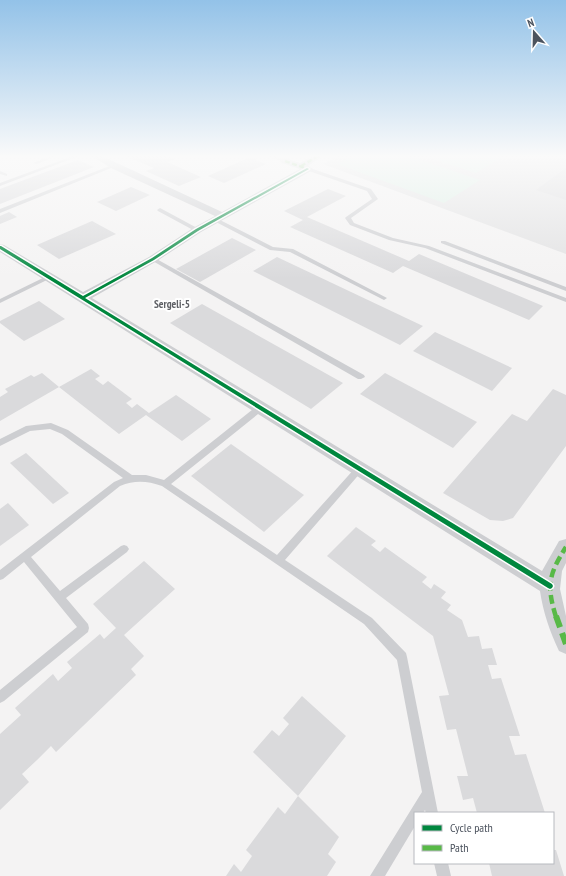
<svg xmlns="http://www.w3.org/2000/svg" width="566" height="876" font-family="'PT Sans Narrow',sans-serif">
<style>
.education{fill:#e2e2e3}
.green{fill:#dbefe5}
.building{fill:#dadadc}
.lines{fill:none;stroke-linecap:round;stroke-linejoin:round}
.service{fill:#cdced1;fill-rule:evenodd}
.minor{fill:#cdced1;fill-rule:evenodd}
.quiet-far2{stroke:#58b947;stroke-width:2.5;stroke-dasharray:5 2.5;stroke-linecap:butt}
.quiet-far1{stroke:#58b947;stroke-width:4.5;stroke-dasharray:9 4.5;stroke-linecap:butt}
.quiet{stroke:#58b947;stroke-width:6;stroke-dasharray:12 6;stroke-linecap:butt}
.cycleway-casing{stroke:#fff;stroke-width:3}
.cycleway{fill:#00873e;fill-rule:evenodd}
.labels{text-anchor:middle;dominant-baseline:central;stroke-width:4;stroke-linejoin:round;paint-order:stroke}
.far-neighbourhood-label{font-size:11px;font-weight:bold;fill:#606267;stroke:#fff}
</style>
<rect width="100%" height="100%" fill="#f4f3f3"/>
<polygon class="education" points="339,156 566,156 566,254 323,164"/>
<g class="green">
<polygon points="352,156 409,156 480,180 444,203 337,164"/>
<polygon points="434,156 499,156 502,157 476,173 430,158"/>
</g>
<g class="building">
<polygon points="125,156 167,156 175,159 167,162 201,177 179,186 146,171 154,168"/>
<polygon points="250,157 266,164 224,183 208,176"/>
<polygon points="78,160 94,167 0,204 0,189"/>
<polygon points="566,168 566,200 536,190"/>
<polygon points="131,187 150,195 116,211 97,202"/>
<polygon points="328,189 346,196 307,217 409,261 419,254 543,306 529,320 403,266 393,273 290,227 303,220 284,211"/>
<polygon points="9,212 17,217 0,224 0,216"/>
<polygon points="92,221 116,234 59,259 37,245"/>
<polygon points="232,238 256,250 200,282 176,269"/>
<polygon points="277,257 423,326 400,345 253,271"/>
<polygon points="39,301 65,319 24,341 0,323 0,321"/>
<polygon points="202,304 343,383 311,409 170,323"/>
<polygon points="435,332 512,368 492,391 413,351"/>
<polygon points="91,369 100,376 95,379 103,385 108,381 132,399 126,403 132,408 137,404 149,413 176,395 211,419 182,441 146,415 119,434 59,387"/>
<polygon points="42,373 59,387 0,421 0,397 8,392 5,389 31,375 34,377"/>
<polygon points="385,373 477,422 453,448 360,394"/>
<polygon points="553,389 566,395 566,446 513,518 503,521 490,520 443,493 512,414 527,421"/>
<polygon points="231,444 304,495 264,532 191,476"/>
<polygon points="26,453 69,493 53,504 10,463"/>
<polygon points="8,503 29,525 0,546 0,509"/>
<polygon points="356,527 376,541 371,545 380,552 385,547 427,577 422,582 431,589 434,584 446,592 441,598 451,605 447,610 462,620 468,637 479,636 482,649 492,648 497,665 488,665 492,679 501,678 520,736 509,736 515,755 526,754 545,813 477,813 473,798 463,800 457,776 468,776 456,729 447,730 439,696 449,695 433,636 327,556"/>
<polygon points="144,561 175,589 124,635 144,656 131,669 136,675 56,752 51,746 37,760 22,774 29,782 0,810 0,734 21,715 15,708 53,674 58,681 72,668 67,662 100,634 104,639 116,628 93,604"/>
<polygon points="302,696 346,736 298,796 253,752 272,730 279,736 289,724 283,718"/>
<polygon points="298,796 339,837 328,854 336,862 327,876 226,876 234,864 241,872 252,856 246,850 278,807 285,814"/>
<polygon points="553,850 556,850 564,876 492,876 489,863 553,863"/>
</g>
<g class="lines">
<g class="service">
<polygon points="51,156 57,156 37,164 33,163"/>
<polygon points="73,156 79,156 0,186 0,183"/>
<polygon points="267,156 273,156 287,161 285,162"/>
<polygon points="112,165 116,166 0,213 0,209"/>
<polygon points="306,168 310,168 371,189 378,199 351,218 354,223 393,238 429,246 566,298 566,302 425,248 389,240 350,225 345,218 346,217 372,199 367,191 306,170"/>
<polygon points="0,171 7,174 7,176 0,174"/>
<polygon points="160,208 199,229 200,230 195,231 158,211 157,210"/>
<polygon points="214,219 218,219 273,247 293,249 387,298 384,300 382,299 290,252 270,250 214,221"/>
<polygon points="441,241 445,241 566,287 566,291 441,243"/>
<polygon points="153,257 364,375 365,377 361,379 358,379 151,260 151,258"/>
<polygon points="49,275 52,277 51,278 0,303 0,299"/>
<path d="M260 405 263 406 264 408 263 410 171 484 277 555 356 467H362L363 469 362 471 285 560 372 618 406 653 407 657 438 813H426L425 810 423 813H415V826L385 876H370L422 792 397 660 364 624 162 486C147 481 135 480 120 486L31 557 60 591 121 546 124 545 127 546 129 549 127 552 66 598 88 624 89 628 88 632 4 701 0 703V690L77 627 24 562 3 579 0 580V570L114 482 123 478 62 434 50 429 30 431 0 446V439L26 426 51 423 68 430 132 475H146L164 480 257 406Z"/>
<polygon points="434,863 448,863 451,876 437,876"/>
</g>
<path class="minor" d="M92 156H102L222 212 300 169 282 163 280 161 282 159 285 158 300 163 312 156H322L308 166 313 169 311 171 201 232 157 261 92 298 542 571 559 541 566 539V563L562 571 560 589 566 616V654L559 651C550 632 543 612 540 591L0 252V244L4 245 83 292 149 257 193 228 215 216 111 168Z"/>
<g class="quiet-far2">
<polyline points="285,161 308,169"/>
<polyline points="301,166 318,156"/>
</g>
<path class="quiet-far1" d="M556 617C546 585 549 574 566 547"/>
<polyline class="quiet" points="556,616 566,644"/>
<g class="cycleway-casing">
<polygon id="cycleway" points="307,168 309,169 198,231 154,260 85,298 552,584 553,586 552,588 550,589 548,588 0,249 0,246 1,246 83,296 152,258 196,229"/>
</g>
<use href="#cycleway" class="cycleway"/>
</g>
<linearGradient id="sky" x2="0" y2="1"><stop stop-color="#93c2e8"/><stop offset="0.56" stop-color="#fafafa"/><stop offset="1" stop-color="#fafafa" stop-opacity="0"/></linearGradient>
<rect width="566" height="279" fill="url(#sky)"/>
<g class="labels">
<g class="far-neighbourhood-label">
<text x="172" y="304">Sergeli-5</text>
</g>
</g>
<rect x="414" y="812" width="140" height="52" fill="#ffffff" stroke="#b7babf"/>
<rect x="422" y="825" width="20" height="6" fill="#00873e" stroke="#b7babf"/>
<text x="450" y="832" font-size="12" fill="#4c535e">Cycle path</text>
<rect x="422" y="845" width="20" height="6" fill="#58b947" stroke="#b7babf"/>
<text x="450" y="852" font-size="12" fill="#4c535e">Path</text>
<g transform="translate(534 32) rotate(340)" stroke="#ffffff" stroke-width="3" paint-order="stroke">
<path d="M0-3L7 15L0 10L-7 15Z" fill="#4c535e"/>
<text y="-6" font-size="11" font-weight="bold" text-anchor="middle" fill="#4c535e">N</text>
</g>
</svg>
